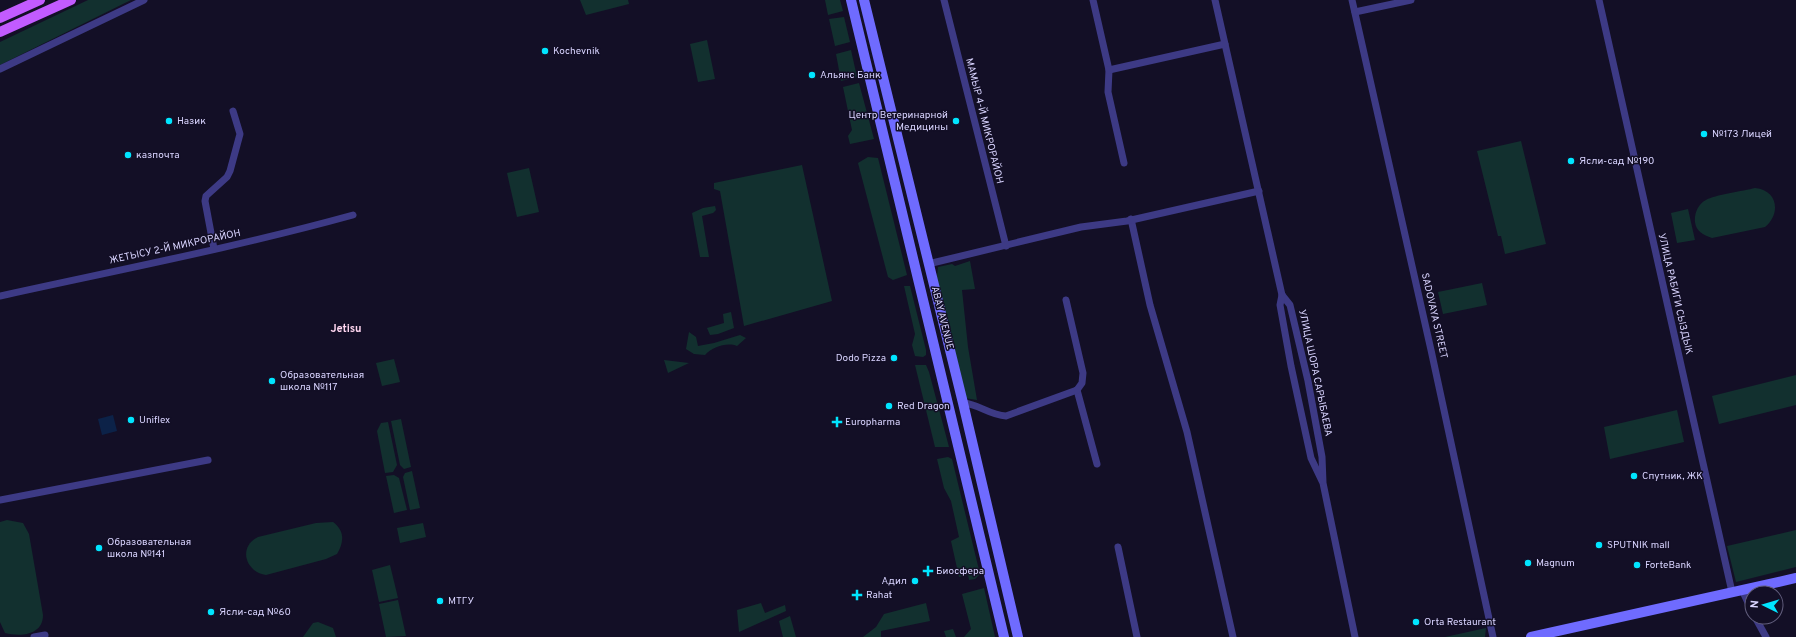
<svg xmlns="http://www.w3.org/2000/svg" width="1796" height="637" font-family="Overpass,sans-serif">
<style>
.green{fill:#12302f}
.water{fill:#0c2248}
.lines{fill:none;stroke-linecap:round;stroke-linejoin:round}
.street{stroke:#3d3a85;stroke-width:7}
.secondary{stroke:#6f6bff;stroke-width:10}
.primary{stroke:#c25bff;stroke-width:10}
.poi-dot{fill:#00e5ff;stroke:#130f26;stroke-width:1.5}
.labels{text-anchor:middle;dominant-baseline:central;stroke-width:3;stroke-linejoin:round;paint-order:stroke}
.poi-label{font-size:10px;fill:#d9d4ff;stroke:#130f26;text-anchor:start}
.street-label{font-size:10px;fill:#d9d4ff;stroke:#130f26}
.neighbourhood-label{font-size:11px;font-weight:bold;fill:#ffd6f0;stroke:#130f26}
</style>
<rect width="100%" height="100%" fill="#130f26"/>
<g class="green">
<polygon points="88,0 131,0 0,65 0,42"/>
<polygon points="580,0 628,0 629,4 586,15"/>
<polygon points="825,0 840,0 843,11 828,15"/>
<polygon points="844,17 850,42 835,46 829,19"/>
<polygon points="707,40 715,79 698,82 690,44"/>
<polygon points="851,50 857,77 841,81 836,54"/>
<polygon points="859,83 874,139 850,144 848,136 852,130 843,87"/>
<polygon points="1521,141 1546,244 1505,254 1501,236 1498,236 1477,151"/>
<polygon points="868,157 878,158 907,275 893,280 888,277 858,163"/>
<polygon points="802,165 832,301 744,326 720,191 714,189 714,183"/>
<polygon points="529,168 539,212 517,217 507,173"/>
<path d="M1755 188C1778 190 1781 214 1765 227L1712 238C1703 235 1696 231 1695 222 1694 214 1698 204 1706 200 1714 195 1744 191 1755 188Z"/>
<polygon points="715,206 716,210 713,213 702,216 709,257 700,257 692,213 703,208"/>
<polygon points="1688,209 1695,240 1677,243 1671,213"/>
<polygon points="970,261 975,289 962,290 968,347 977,400 964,398 936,286 938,267 952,264 955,266"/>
<polygon points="1482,283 1487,305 1443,314 1438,292"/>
<polygon points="904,286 910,286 926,350 926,355 923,357 915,356 912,345 915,334"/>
<polygon points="731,312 734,328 718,334 710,335 707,328 724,323 723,314"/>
<path d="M689 332 696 337 698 346 714 343 740 335 746 338 737 346C727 342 712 347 705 355L694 354 686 349Z"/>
<polygon points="394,359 400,382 382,386 376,363"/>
<polygon points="664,360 689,363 668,373"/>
<polygon points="915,365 926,365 929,372 949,447 935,447"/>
<polygon points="1796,375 1796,405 1719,424 1712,396"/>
<polygon points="1677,410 1684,442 1610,459 1604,427"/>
<polygon points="401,419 411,467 404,469 400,465 391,421"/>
<polygon points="388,422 397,465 393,472 385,473 377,431 381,423"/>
<polygon points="948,457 952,459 980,574 975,579 969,580 968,575 959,577 951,541 959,537 951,501 944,488 937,459"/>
<polygon points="412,471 420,508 410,510 403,477 405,473"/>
<polygon points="394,475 399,478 407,510 394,513 386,476"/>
<path d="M7 520 23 523 29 534 43 615C43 635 21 637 5 633L0 622V522Z"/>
<path d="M333 522C345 531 344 542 337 554L326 559 266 575C245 572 238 547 258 537L316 523Z"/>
<polygon points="423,523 426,537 400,543 397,528"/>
<polygon points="1796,530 1796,567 1736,582 1727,546"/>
<polygon points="390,565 398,598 379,602 372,570"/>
<polygon points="984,588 995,637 964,637 971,629 962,594"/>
<polygon points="398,600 406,636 386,637 379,604"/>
<polygon points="761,603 765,613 785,605 786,611 739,632 737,610"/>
<polygon points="926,603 930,621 881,631 881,637 863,637 876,627 884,614"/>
<polygon points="790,616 796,637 783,637 779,621"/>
<polygon points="318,622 333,628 336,637 303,637 313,623"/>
<polygon points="1486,628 1485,637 1445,637"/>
<polygon points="953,629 956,637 946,637 944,631"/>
</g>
<polygon class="water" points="113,415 117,431 102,435 98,419"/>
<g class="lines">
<g class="street">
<polyline points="944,0 1006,246"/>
<polyline points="1093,0 1109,70 1108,92 1124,163"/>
<polyline points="1215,0 1282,295 1290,305 1308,381 1322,457 1323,483 1355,637"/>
<polyline points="1352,0 1431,350 1493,637"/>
<polyline points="1599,0 1732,592"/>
<polyline points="1355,12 1411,0"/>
<polyline points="0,69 144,0"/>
<polyline points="1109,70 1225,44"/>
<polyline points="1131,219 1150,305 1187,432 1233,637"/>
<polyline points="214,249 205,201 206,196 227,177 230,171 240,134 233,111"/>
<polyline points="928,264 1081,227 1127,221 1259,191"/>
<polyline points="1282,295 1280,305 1291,366 1311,458 1322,481"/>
<path d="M0 296C118 270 237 247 353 215"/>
<polyline points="1077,390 1097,464"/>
<path d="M963 403C979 404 989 415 1006 416L1077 390 1082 383 1083 373 1066 300"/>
<polyline points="0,500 208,460"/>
<polyline points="1118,547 1137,637"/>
<polyline points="1742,590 1752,611"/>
<polyline points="1755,617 1766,637"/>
<polyline points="34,637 45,635"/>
</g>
<g class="secondary">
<polyline points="851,0 1004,637"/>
<polyline points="864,0 963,403 1018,637"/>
<polyline points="1531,637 1796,578"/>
</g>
<g class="primary">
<polyline points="0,18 40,0"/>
<polyline points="0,32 71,0"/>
</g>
</g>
<g class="poi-dot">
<circle cx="545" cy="51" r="4"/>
<circle cx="812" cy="75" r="4"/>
<circle cx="169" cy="121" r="4"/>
<circle cx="956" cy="121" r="4"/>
<circle cx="1704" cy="134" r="4"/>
<circle cx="128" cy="155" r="4"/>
<circle cx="1571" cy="161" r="4"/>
<circle cx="894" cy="358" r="4"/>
<circle cx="272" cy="381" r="4"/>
<circle cx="889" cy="406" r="4"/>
<circle cx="131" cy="420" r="4"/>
<path d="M835 416h4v4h4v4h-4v4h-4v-4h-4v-4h4z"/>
<circle cx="1634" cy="476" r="4"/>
<circle cx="1599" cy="545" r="4"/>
<circle cx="99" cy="548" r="4"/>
<circle cx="1528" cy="563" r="4"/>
<circle cx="1637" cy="565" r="4"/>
<path d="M926 565h4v4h4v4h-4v4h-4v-4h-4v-4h4z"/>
<circle cx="915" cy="581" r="4"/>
<path d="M855 589h4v4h4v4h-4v4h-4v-4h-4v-4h4z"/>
<circle cx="440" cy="601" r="4"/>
<circle cx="211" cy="612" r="4"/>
<circle cx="1416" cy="622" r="4"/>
</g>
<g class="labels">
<g class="poi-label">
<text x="553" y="51">Kochevnik</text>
<text x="820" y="75">Альянс Банк</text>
<text x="948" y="115" text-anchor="end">Центр Ветеринарной<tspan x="948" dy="12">Медицины</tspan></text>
<text x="177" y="121">Назик</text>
<text x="1712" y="134">№173 Лицей</text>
<text x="136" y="155">казпочта</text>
<text x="1579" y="161">Ясли-сад №190</text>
<text x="886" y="358" text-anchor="end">Dodo Pizza</text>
<text x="280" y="375">Образовательная<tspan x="280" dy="12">школа №117</tspan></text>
<text x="897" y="406">Red Dragon</text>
<text x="139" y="420">Uniflex</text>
<text x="845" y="422">Europharma</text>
<text x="1642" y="476">Спутник, ЖК</text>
<text x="107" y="542">Образовательная<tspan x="107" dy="12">школа №141</tspan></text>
<text x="1607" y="545">SPUTNIK mall</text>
<text x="1536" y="563">Magnum</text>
<text x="1645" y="565">ForteBank</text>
<text x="936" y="571">Биосфера</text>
<text x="907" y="581" text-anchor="end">Адил</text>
<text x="866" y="595">Rahat</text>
<text x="448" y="601">МТГУ</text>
<text x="219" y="612">Ясли-сад №60</text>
<text x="1424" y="622">Orta Restaurant</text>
</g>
<g class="street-label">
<text transform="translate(984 121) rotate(76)">МАМЫР 4-Й МИКРОРАЙОН</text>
<text transform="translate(175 247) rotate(-12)">ЖЕТЫСУ 2-Й МИКРОРАЙОН</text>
<text transform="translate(1675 294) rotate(77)">УЛИЦА РАБИГИ СЫЗДЫК</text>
<text transform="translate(1434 316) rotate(77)">SADOVAYA STREET</text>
<text transform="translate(942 318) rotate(76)">ABAY AVENUE</text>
<text transform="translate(1315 373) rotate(78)">УЛИЦА ШОРА САРЫБАЕВА</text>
</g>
<g class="neighbourhood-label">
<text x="346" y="329">Jetisu</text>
</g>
</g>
<g transform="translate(1764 605) rotate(275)"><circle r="19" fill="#130f26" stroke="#625e7d"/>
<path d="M0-3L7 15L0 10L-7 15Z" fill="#00e5ff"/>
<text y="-6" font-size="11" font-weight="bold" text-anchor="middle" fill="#d9d4ff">N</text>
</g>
</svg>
